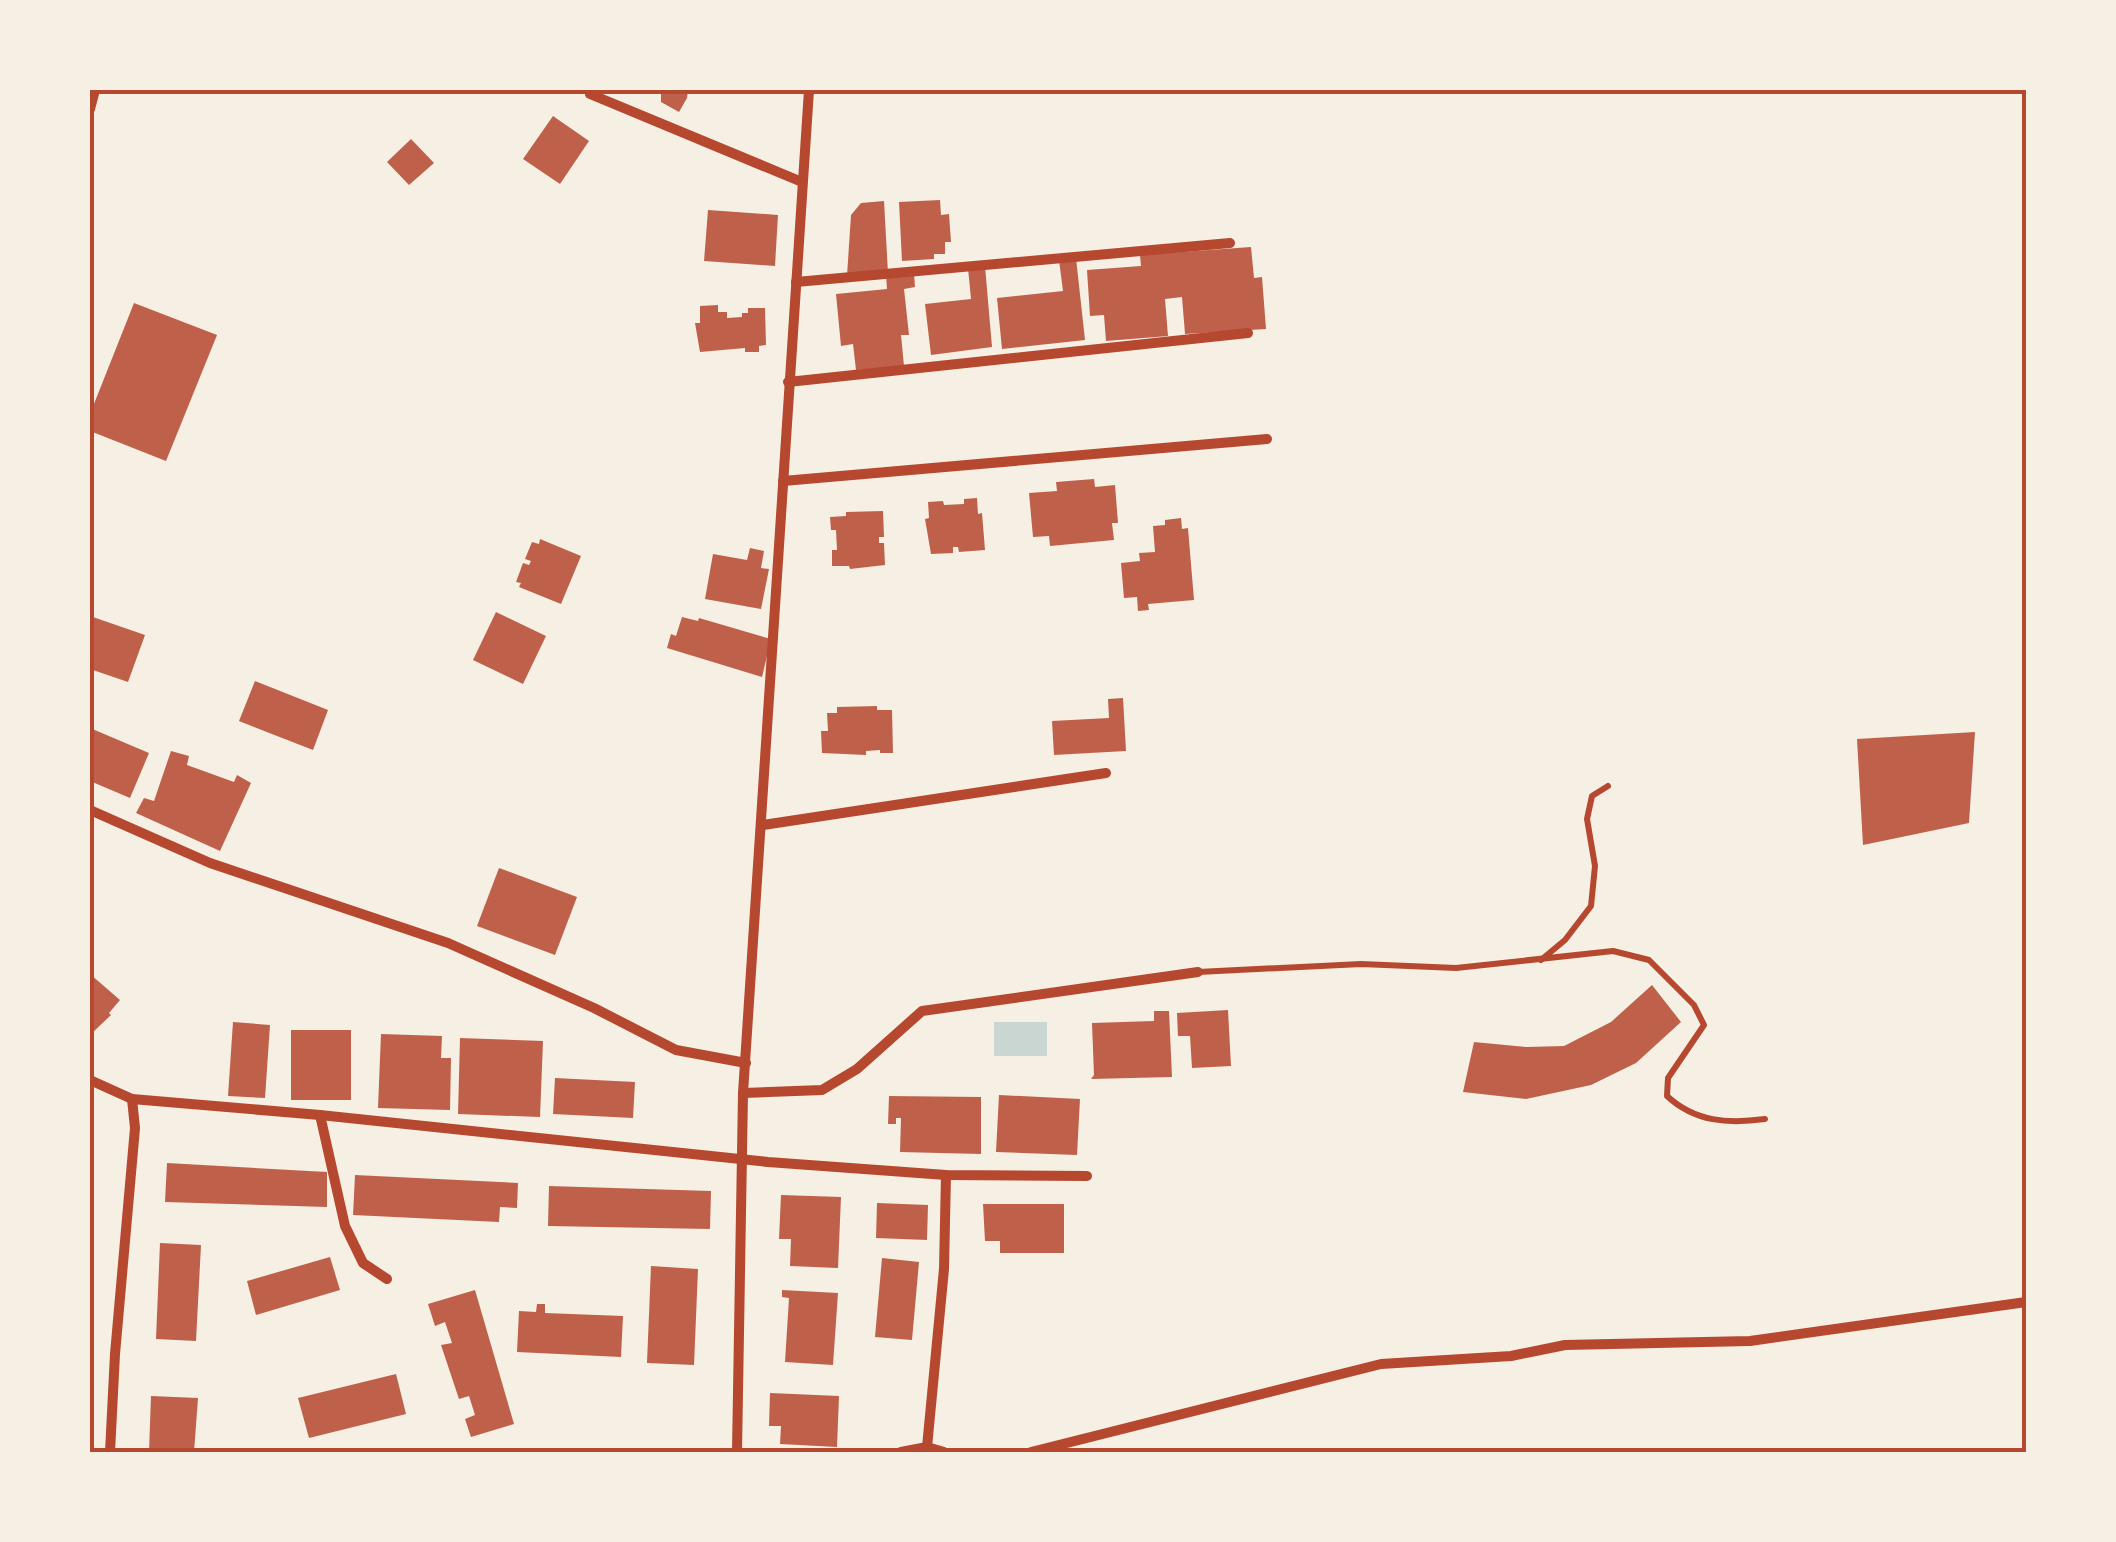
<svg xmlns="http://www.w3.org/2000/svg" width="2116" height="1542" font-family="'Roboto Condensed',sans-serif">
<style>
.water{fill:#c9d6d2}
.building{fill:#bf614a}
.lines{fill:none;stroke-linecap:round;stroke-linejoin:round}
.service{stroke:#b5482f;stroke-width:6}
.minor{stroke:#b5482f;stroke-width:10}
.neatline{fill:none;stroke:#b5482f;stroke-width:4}
</style>
<rect width="100%" height="100%" fill="#f6efe4"/>
<rect class="water" x="994" y="1022" width="53" height="34"/>
<g class="building">
<polygon points="640,90 688,90 687,98 679,112 661,102 661,94 640,93"/>
<polygon points="553,116 589,141 560,184 523,159"/>
<polygon points="411,139 434,163 409,185 387,162"/>
<polygon points="940,200 941,215 949,214 951,242 945,242 945,254 934,254 934,259 902,261 899,202"/>
<polygon points="884,201 888,273 847,276 851,215 861,203"/>
<polygon points="708,210 778,215 775,266 704,261"/>
<polygon points="1251,247 1254,278 1262,277 1266,329 1185,334 1182,297 1165,299 1168,336 1106,341 1104,315 1090,316 1087,270 1141,266 1140,255"/>
<polygon points="1076,258 1085,340 1002,349 997,298 1063,291 1059,260"/>
<polygon points="985,266 992,347 931,355 925,304 971,299 968,268"/>
<polygon points="914,273 915,287 904,289 909,335 901,335 904,366 856,370 853,344 841,346 836,294 887,289 886,275"/>
<polygon points="134,303 217,335 166,461 90,431 90,414"/>
<polygon points="718,305 718,312 727,312 727,318 742,317 742,313 748,313 748,308 765,308 766,345 759,346 759,352 745,352 745,348 700,352 695,323 700,323 700,306"/>
<polygon points="1094,479 1095,487 1115,485 1118,523 1112,523 1114,540 1050,546 1049,536 1033,537 1029,493 1057,491 1056,482"/>
<polygon points="977,498 978,514 982,513 985,550 959,552 958,547 953,547 953,553 931,554 925,519 929,518 928,502 943,501 944,505 964,504 964,499"/>
<polygon points="883,511 884,537 879,537 879,543 884,543 885,565 850,569 849,566 832,566 832,550 837,550 836,530 831,530 830,517 846,516 846,512"/>
<polygon points="1181,518 1182,529 1188,528 1194,600 1148,604 1149,610 1138,611 1137,597 1124,598 1121,563 1140,561 1139,553 1155,552 1153,526 1165,525 1165,520"/>
<polygon points="540,539 581,556 561,604 519,587 521,583 516,582 523,563 529,565 531,561 525,559 532,542 539,544"/>
<polygon points="750,548 764,551 761,568 769,569 761,609 705,599 713,554 747,560"/>
<polygon points="496,612 546,636 523,684 473,660"/>
<polygon points="90,616 145,635 128,682 90,669"/>
<polygon points="682,617 698,621 699,618 771,639 762,677 667,648 671,634 676,636"/>
<polygon points="255,681 328,710 313,750 239,721"/>
<polygon points="1123,698 1126,751 1054,755 1052,721 1109,718 1108,699"/>
<polygon points="877,706 877,710 892,710 893,753 880,753 880,750 866,751 866,755 822,753 821,731 828,731 827,713 837,713 837,707"/>
<polygon points="90,728 149,753 130,798 90,781"/>
<polygon points="1975,732 1969,823 1863,845 1857,739"/>
<polygon points="171,751 189,756 187,765 234,782 237,775 251,783 220,851 136,813 144,798 154,801"/>
<polygon points="499,868 577,897 555,955 477,926"/>
<polygon points="90,974 120,1000 109,1013 111,1015 90,1035"/>
<polygon points="1652,985 1681,1022 1636,1063 1591,1085 1526,1099 1463,1092 1474,1042 1526,1047 1564,1046 1611,1022"/>
<polygon points="1228,1010 1231,1066 1192,1068 1190,1036 1178,1036 1177,1013"/>
<polygon points="1154,1011 1169,1011 1172,1077 1091,1079 1094,1075 1092,1023 1154,1021"/>
<polygon points="233,1022 270,1025 265,1098 228,1096"/>
<rect x="291" y="1030" width="60" height="70"/>
<polygon points="381,1034 442,1036 441,1058 451,1058 450,1110 378,1108"/>
<polygon points="460,1038 543,1041 540,1117 458,1114"/>
<polygon points="555,1078 635,1082 633,1118 553,1114"/>
<polygon points="999,1095 1080,1099 1077,1155 996,1152"/>
<polygon points="889,1096 981,1097 981,1154 900,1152 901,1118 896,1118 896,1124 888,1124"/>
<polygon points="167,1163 327,1172 327,1207 165,1202"/>
<polygon points="355,1175 518,1183 517,1208 500,1207 499,1222 353,1215"/>
<polygon points="549,1186 711,1191 710,1229 548,1226"/>
<polygon points="781,1195 841,1197 838,1268 790,1266 791,1239 779,1239"/>
<polygon points="877,1203 928,1205 927,1240 876,1238"/>
<polygon points="983,1204 1064,1204 1064,1253 1000,1253 1000,1241 985,1241"/>
<polygon points="160,1243 201,1245 196,1341 156,1339"/>
<polygon points="330,1257 340,1290 256,1315 247,1281"/>
<polygon points="882,1258 919,1262 912,1340 875,1337"/>
<polygon points="651,1266 698,1269 694,1365 647,1363"/>
<polygon points="475,1290 514,1424 471,1437 465,1419 475,1415 469,1396 459,1399 441,1345 452,1343 445,1322 435,1326 428,1304"/>
<polygon points="782,1290 838,1293 833,1365 785,1362 789,1298 782,1297"/>
<polygon points="537,1304 545,1304 545,1313 623,1316 621,1357 517,1352 519,1311 536,1312"/>
<polygon points="396,1374 406,1414 309,1438 298,1398"/>
<polygon points="770,1393 839,1396 837,1447 780,1444 781,1426 769,1426"/>
<polygon points="151,1396 198,1398 194,1452 149,1452"/>
</g>
<g class="lines">
<g class="service">
<polyline points="1541,960 1565,940 1591,906 1595,866 1587,819 1592,796 1608,786"/>
<path d="M1198 972 1361 964 1456 968 1613 951 1649 960 1694 1005 1704 1025 1668 1078 1667 1096C1695 1122 1728 1124 1765 1119"/>
</g>
<g class="minor">
<polyline points="590,94 802,182"/>
<polyline points="90,109 95,90"/>
<polyline points="796,282 1230,243"/>
<polyline points="788,382 1248,333"/>
<polyline points="783,481 1267,439"/>
<polyline points="90,810 210,863 448,943 594,1008 676,1050 746,1063"/>
<polyline points="763,825 1106,773"/>
<polyline points="90,1080 132,1099 320,1115 768,1162 946,1175 1087,1176"/>
<polyline points="743,1093 822,1090 857,1069 922,1011 1198,972"/>
<polyline points="320,1115 345,1226 363,1263 387,1279"/>
<polyline points="927,1447 944,1269 946,1175"/>
<polyline points="110,1452 115,1354 135,1128 132,1099"/>
<polyline points="737,1452 743,1093 809,90"/>
<polyline points="901,1452 927,1447 944,1452"/>
<polyline points="1031,1452 1381,1364 1511,1356 1565,1345 1750,1341 2026,1302"/>
</g>
</g>
<rect width="2116" height="1542" fill="none" stroke="#f6efe4" stroke-width="185"/>
<rect x="92" y="92" width="1932" height="1358" class="neatline"/>
</svg>
